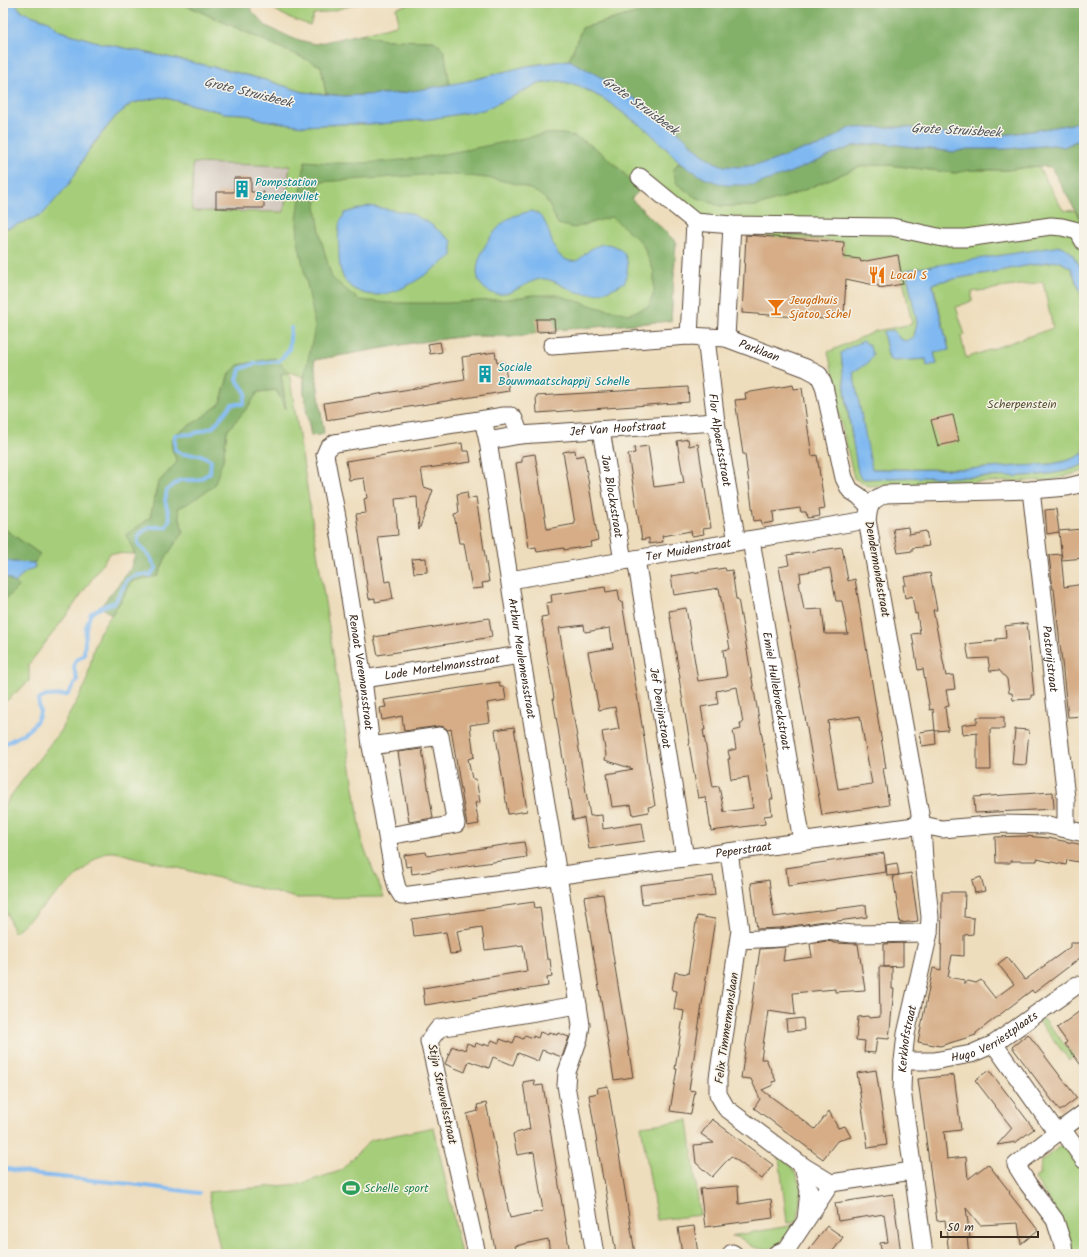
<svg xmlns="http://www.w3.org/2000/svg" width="1087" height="1257" font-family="Kalam,sans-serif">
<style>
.industrial{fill:#cdc2b9}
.green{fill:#a6ce7a;stroke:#707c4c;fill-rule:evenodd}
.forest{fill:#84b16a;stroke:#606e44;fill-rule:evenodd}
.water{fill:#80b9f1;stroke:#5e7288}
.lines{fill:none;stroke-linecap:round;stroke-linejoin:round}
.stream{stroke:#80b9f1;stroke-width:4}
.building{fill:#d6ad87;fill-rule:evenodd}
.minor-casing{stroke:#564536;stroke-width:19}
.minor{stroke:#fff;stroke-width:17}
.labels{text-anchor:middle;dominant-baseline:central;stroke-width:3;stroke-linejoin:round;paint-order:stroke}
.culture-label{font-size:12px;fill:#0d838f;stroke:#f7f3e8;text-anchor:start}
.food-label{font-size:12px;fill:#c56008;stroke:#f7f3e8;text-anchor:start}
.street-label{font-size:12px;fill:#3b2a1e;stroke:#f7f3e8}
.park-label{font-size:12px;fill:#565335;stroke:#f7f3e8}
.leisure-label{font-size:12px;fill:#27864d;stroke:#f7f3e8;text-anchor:start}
.water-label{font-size:13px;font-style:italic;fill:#50555d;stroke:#f7f3e8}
</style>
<rect width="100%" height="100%" fill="#f7f3e8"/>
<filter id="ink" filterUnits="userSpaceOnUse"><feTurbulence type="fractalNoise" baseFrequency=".025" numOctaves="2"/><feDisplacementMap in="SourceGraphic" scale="8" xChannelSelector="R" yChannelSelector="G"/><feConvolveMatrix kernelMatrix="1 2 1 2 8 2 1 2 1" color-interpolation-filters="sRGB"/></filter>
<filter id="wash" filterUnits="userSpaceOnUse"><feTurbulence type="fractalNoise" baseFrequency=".012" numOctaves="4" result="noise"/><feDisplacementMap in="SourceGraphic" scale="16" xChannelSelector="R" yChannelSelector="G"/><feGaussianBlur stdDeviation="0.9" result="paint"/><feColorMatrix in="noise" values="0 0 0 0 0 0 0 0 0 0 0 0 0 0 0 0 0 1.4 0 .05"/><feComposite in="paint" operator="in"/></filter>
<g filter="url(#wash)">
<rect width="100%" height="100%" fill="#eeddbc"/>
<polygon class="industrial" points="193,163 291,166 284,212 192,211"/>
<g class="green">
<polygon points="15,3 181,3 321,66 326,94 303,92 269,81 223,69 101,43 60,31 48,21 22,12"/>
<path d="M268 3H361L324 13 314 14 310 25C295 20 278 15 268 3Z"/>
<polygon points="414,3 636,3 639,12 582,28 569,60 527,66 468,81 450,85 444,50 434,41 388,40 360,34 396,25 398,18 396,8"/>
<path d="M559 81 577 85 604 99 647 130 682 164H677L720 206H757L792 195 859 167 881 164 955 173 970 170H1007L1038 166 1063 210 1075 211 1084 226V272L1070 251 906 270 917 322 914 337 906 341 900 339 893 330 883 332 889 359 894 361 926 359 937 364 934 353 949 350 933 284 937 282 1048 262 1059 261 1071 268 1084 301V453C1065 465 1041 465 1019 466 970 470 921 469 871 469L853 372 858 369 841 353 847 408 853 443 864 479C903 477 942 477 981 477 1011 476 1058 478 1084 464V471L1052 480 868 486 854 478 837 406 840 405 828 352 876 331 912 324 898 255 861 262 860 259 843 257 844 242 746 235 732 225 695 222 647 183 631 199 676 242 671 321 554 330 520 336H466L412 343 314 360 324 434 311 436 304 394V377L289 372 363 845 384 897 297 898 115 852H106L94 860 14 933 3 902V809L9 798 60 731 86 684 93 651 99 633 119 604 132 581 158 575 166 557 183 532 178 508 187 504 223 460 227 431 248 407 258 392 276 390 286 408 281 374 288 372 275 359 259 362 229 374 220 404 200 419 172 449 177 462 158 483 150 518 127 535 135 554 110 553 69 612 29 664V681L3 704V602L19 586 15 583 24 573 35 567 34 563 40 554 3 528V228H9L91 148 115 117 132 103 162 97 224 113 244 114 264 120 304 126 341 124H380L431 119 514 96 537 84ZM193 163 290 166 284 212 192 211ZM1043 282 1053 328 966 358 961 337 965 335 956 307 972 301V292Z"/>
<polygon points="1042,1019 1045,1020 1074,1056 1069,1060 1039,1021"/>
<polygon points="688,1120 700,1215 657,1220 641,1126"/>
<polygon points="434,1127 461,1254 221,1254 208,1192 300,1184 340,1171 371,1140"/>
<polygon points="1063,1144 1084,1172 1084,1251 1069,1253 1066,1228 1035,1178 1040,1174 1041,1161"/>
<polygon points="779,1156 793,1168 801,1187 798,1222 787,1223"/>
<path d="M795 1225C786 1239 775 1253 757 1248 750 1247 746 1241 740 1238 737 1237 734 1236 731 1236Z"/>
</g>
<g class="forest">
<polygon points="181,3 248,3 252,11 266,26 292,38 315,44 360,34 388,40 434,41 444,50 450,85 402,93 344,96 326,94 321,66"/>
<polygon points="636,3 1084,3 1084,119 1072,124 1032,131 1003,135 973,135 938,133 906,127 849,128 821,146 804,149 767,163 741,167 724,166 714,162 701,153 666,120 604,79 569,60 582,28 639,12"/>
<path d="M544 134C551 134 561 133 569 135 595 142 622 171 640 190L631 199 676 242 671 321 554 330 520 336H466L412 343 314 360 324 434 311 436 304 394V377L315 329 313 313 298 241 297 220 305 161C385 170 465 150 544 134ZM439 174C469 176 520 178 543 197 549 202 554 217 558 224L574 228 611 217 625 228 642 243 654 272V292L649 306 629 314 596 307 557 295H533L508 299 448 303H387L359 300 332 278 321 239 316 206 320 182Z"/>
<polygon points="1084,140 1084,226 1051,167 1038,166 1007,170 970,170 955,173 881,164 859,167 792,195 757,206 720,206 695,197 677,184 673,171 677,164 682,164 704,178 784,175 853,146 881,143 955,152 967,149 1006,149 1054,145 1064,147 1076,141"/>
<polygon points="275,358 289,372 281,374 286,409 276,390 258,392 248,407 227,431 223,460 214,486 187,504 178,508 183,532 166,557 158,576 132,581 119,604 111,615 101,606 130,570 135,554 126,535 150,518 158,483 177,462 172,449 171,440 177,433 200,419 220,404 229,374 238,365"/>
<polygon points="3,528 40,554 34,563 12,562 3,558"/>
<polygon points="3,575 19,586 3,602"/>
</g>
<g class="water">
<polygon points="3,3 15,3 22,12 48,21 60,31 101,43 223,69 269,81 303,92 344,96 402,93 468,81 527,66 569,60 604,79 634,98 666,120 701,153 714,162 724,166 741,167 767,163 804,149 821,146 849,128 906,127 938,133 973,135 1003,135 1032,131 1072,124 1084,119 1084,140 1076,141 1064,147 1054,145 1006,149 967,149 955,152 881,143 853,146 784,175 754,185 724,185 704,178 682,164 647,130 604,99 577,85 559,81 537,84 514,96 483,110 431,119 380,124 341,124 304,126 264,120 244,114 224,113 162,97 132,103 115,117 90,148 70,183 43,214 9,228 3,228"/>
<path d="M369 206 410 213 429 223 452 241V256C426 274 386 309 354 289 343 283 339 269 339 257 339 249 337 227 341 220 342 218 344 215 345 213Z"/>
<path d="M531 211C555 217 545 252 567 260 577 264 581 258 587 252 598 243 610 241 621 250 630 258 628 271 625 282 604 294 589 299 565 287 557 283 549 278 540 279 523 282 507 302 488 291 461 274 491 231 508 219 515 215 523 213 531 211Z"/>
<polygon points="1061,246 1070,251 1084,272 1084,301 1071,268 1059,261 1048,262 937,282 933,284 933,287 949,350 934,353 937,364 927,366 926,359 894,361 889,359 883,332 893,330 900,339 906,341 914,337 917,322 906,270"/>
<path d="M863 341 869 345 873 355 868 363 853 372 872 469C921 470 970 470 1019 466 1041 465 1065 465 1084 453V464C1058 478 1011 476 981 477 942 477 903 477 864 479L860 477 858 472C851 433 845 393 841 353L850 347Z"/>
<polygon points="3,558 12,562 34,563 35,567 24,573 15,583 3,575"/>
</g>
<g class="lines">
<g class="stream">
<path d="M3 745C17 737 37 729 40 712 40 708 39 704 38 700L46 696 67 695 77 680 74 668 75 661 84 655 86 627 91 613 104 606 115 602 127 580 137 575H150L156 568 150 557 138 544 139 534 150 527H166L170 518 165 501 167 490 180 480H198L210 473 211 460 201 455 182 454 175 449V435L193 434 213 427 232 404H243L246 393 237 380 240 369 254 364 279 361 289 350 291 328"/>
<polyline points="3,1105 6,1119 3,1129"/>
<polyline points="3,1168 39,1175 131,1184 199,1193"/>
</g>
</g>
<g id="blocks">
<g class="building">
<polygon points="234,178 251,178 251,192 264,192 264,208 216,208 216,192 234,192"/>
<polygon points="746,235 844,242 843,257 860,259 861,262 898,255 903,284 879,288 879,286 846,279 844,313 827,312 826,319 742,313"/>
<polygon points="536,319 554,319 555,331 537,332"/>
<polygon points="440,342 442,352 430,354 428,344"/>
<polygon points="495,352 497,363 504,362 509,391 327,420 324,403 465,380 462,357"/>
<polygon points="793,385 794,389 802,388 812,456 817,455 825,509 819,510 820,516 807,518 806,512 801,512 800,508 773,512 774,522 762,524 761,520 754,521 745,454 743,454 735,400 746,399 745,393"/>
<polygon points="688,387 689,402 537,413 536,396"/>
<polygon points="953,415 959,441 938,446 931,420"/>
<polygon points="688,439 689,446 698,444 711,528 703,529 704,534 692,536 691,531 662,536 663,542 649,544 649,538 642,540 628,454 635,453 634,448 648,446 654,487 684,483 677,441"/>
<polygon points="462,443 463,451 469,451 471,462 421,469 424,487 433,490 419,530 417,497 395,499 398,535 378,537 385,582 390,581 393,599 375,602 375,598 369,599 356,514 366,513 364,499 367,498 364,478 349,480 346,461"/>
<polygon points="575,450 576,457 584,455 598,540 590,542 591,546 564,550 564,548 537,552 536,547 529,548 516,463 522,462 522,456 535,454 547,529 575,524 563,452"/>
<polygon points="467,492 468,499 476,497 489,582 482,583 483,588 472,589 464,543 459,543 454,514 459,513 457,494"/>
<polygon points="1056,509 1059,531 1082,529 1084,558 1062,560 1059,532 1047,534 1045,510"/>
<polygon points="908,527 909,534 926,531 929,546 912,548 912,551 898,553 893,529"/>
<path d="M842 547 848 581 855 579 886 768H883L889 805 822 815 779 567 789 565 787 555ZM830 568 836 601H842L848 634H825L822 609 804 610 799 582H801L800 573ZM860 716 872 784 838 789 828 729H829L828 721Z"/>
<polygon points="1061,554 1064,587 1084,584 1084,618 1082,619 1084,636 1084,716 1068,717 1054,589 1053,589 1049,555"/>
<polygon points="426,558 427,572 414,573 412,559"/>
<path d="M725 568 726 571 732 570 736 599H738L773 799H770L772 815 764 816 765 824 711 831 707 802 706 803 705 797 698 798 689 744 690 743 679 678H680L669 611 686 608 698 681 727 677 723 650 730 649 719 588 674 595 671 576ZM737 687 743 723H740L741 729 733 731 736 749 728 751 730 759H728L731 779 748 777 753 808 724 812 719 786 713 787 703 730H705L701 707 718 704 716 691Z"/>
<polygon points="930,573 937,610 933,610 946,676 953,675 955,689 946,690 949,706 945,707 948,730 935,731 933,709 930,710 923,669 918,670 912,634 920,633 917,613 915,614 912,596 905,598 903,585 906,585 904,577"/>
<polygon points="605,587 606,592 618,590 620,602 622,602 655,806 648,807 649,812 633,815 631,805 612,807 607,774 633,769 605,760 606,755 602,732 619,729 615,707 599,710 588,652 613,648 610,628 585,632 584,625 559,628 590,816 602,815 603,829 642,823 645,841 589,849 584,818 573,820 553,698 554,698 543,632 544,632 541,617 548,616 546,603 552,602 551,595"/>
<polygon points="489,618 492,637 378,655 374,637"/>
<polygon points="1027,623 1034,695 1031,695 1031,699 1013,700 1012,693 1009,693 1007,679 999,670 990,671 988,658 969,659 966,644 996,641 996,639 1006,638 1005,626"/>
<polygon points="499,682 500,687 504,687 506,700 487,703 490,722 470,725 474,757 468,759 472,779 476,779 480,802 475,803 479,824 467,826 451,729 448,730 444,727 439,726 404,731 402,716 382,720 380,708 386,707 384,700"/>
<polygon points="977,717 1004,717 1004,729 990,729 991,770 977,770 977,733 963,735 962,725 977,723"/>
<polygon points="514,727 527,811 508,814 495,730"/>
<polygon points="1015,729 1029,730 1026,765 1012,764"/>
<polygon points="935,730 936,744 922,746 920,732"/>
<polygon points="422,749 433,818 409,822 398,752"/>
<polygon points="1053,792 1054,809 975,813 974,797"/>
<polygon points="1025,836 1048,838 1084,845 1084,863 1067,860 1066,865 1037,859 1037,861 1010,861 1010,863 996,863 995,837"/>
<polygon points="524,842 527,857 412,874 411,866 406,867 404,855 426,852 427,856"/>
<polygon points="884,853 886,872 788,886 786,868"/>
<polygon points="897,863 899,875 887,876 886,865"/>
<polygon points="911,873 918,921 900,923 893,876"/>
<polygon points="713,876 715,895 642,904 640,885"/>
<polygon points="981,877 985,891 975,893 972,880"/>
<polygon points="769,880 774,917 866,905 867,917 831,922 824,921 780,928 757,929 751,883"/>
<polygon points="942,892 965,892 964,917 974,918 973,934 964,935 964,956 952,955 948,977 964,980 964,984 968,981 976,983 981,980 995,998 1014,984 998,964 1007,957 1025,980 1070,947 1070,943 1084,943 1084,955 1034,993 1032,990 976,1033 976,1035 940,1046 918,1042 933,968 941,970"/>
<polygon points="603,894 633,1077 614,1080 584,897"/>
<polygon points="534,902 535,908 540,907 547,959 550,959 552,977 547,978 548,986 425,1005 423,988 527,971 523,945 485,950 482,927 457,931 461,953 450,954 446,932 414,936 412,919"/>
<polygon points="697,916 715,919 689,1090 695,1091 691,1114 670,1111 677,1069 675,1069 684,1011 674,1009 677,991 672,990 675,972 688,974"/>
<polygon points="826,941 833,942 833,943 858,944 865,990 835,992 835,989 793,993 795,1015 768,1011 761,1059 766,1059 776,1081 772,1082 773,1085 762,1090 815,1129 829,1111 838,1128 845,1126 851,1137 837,1141 823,1159 754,1108 760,1099 751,1079 741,1078 760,949 785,947 783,961 812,957 810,944"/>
<polygon points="903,943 903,966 884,967 884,944"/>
<polygon points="879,967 892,967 892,989 894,989 889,1039 877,1038 875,1053 864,1052 865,1041 856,1040 858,1017 868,1016 869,1018 880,1017"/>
<polygon points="1084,1008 1084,1069 1065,1044 1067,1042 1057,1028"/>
<polygon points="803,1018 804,1030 787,1031 786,1020"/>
<polygon points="540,1032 548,1035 549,1032 557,1035 558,1033 569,1037 562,1057 542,1050 538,1061 518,1053 513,1065 493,1057 489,1068 469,1061 465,1072 445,1064 452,1046 459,1049 460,1048 465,1050 467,1043 475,1046 476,1043 484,1046 484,1044 489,1046 492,1040 499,1043 500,1039 508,1042 508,1041 513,1043 516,1036 523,1039 525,1035 533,1038 533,1036 538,1038"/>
<polygon points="1028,1034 1077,1098 1060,1111 1012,1047"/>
<polygon points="876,1070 887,1145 868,1148 857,1073"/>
<polygon points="989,1070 1034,1129 1016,1142 997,1145 1012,1128 975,1080"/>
<polygon points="954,1075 961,1130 944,1132 947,1159 966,1157 968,1179 988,1164 1010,1192 1009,1193 1038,1230 1021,1244 1018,1223 980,1225 966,1208 970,1238 967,1238 969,1254 949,1254 945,1220 937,1221 918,1079"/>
<polygon points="534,1080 535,1086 543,1085 570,1254 550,1254 548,1239 515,1246 517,1254 496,1254 467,1114 478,1111 477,1105 486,1103 510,1218 543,1211 534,1152 517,1155 513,1134 530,1129 523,1082"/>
<polygon points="608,1086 621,1166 635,1254 616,1254 604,1179 603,1179 589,1095 598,1093 597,1088"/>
<polygon points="712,1119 773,1165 762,1179 731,1156 712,1177 696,1163 694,1145 714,1143 701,1134"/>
<polygon points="738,1186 739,1204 771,1199 773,1218 705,1227 700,1189"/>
<polygon points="893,1194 901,1254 882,1254 880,1243 888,1242 884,1214 838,1221 835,1203"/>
<polygon points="694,1226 698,1254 682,1254 678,1228"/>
<polygon points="827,1226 843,1237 836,1247 830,1254 805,1254"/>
</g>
</g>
</g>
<g filter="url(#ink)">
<use href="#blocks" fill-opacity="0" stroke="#564536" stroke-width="1"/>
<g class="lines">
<g class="minor-casing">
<g id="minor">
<polyline points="640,177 695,222 732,225 892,227 943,238 966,238 1051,226 1062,227 1078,231 1084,242"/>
<polyline points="689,336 695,222"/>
<path id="s1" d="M706 338 716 422 737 542"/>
<polyline points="726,338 732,225"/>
<path id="s2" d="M552 346 689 336 726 338 806 368 819 375 824 386 844 478 850 490 859 496 869 506"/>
<path id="s3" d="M483 420 488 441 520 435 514 419 511 416H504L335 443 328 448 325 455 337 517 363 679 371 746 394 876 397 888 402 896 526 880 922 825 942 829 1002 824 1048 825 1084 833"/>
<path id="s4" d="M601 430 623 561"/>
<path id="s5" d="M520 435 716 422"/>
<path id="s6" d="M488 441 521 655 558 875 581 1025 579 1038 567 1072 566 1085 595 1254"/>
<path id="s7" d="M1031 490 1066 798V829"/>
<path id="s8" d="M751 540 802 841"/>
<path id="s9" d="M636 559 685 858"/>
<path id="s10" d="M510 580 867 520"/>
<path id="s11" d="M363 679 521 655"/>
<polyline points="371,746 440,736 456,824 388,836"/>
<polyline points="729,852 740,930 718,1078 718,1094 726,1108 803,1166 831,1183 912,1171"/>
<polyline points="739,940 781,938 826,931 852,934 929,933"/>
<polyline points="994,1044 1057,1133"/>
<path id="s12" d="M903 1061H934L971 1054 994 1044 1077 985"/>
<polyline points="1062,1129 1084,1113"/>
<polyline points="803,1166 809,1191 806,1219"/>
<polyline points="732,1253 734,1254"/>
<polyline points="477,1254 429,1041 439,1028 578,1005"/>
<polyline points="776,1254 787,1249 831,1183"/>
<path id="s13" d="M924 1254 902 1090 903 1061 906 1034 929 933 930 917 924 860 922 825 867 520C869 505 870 501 885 494L1031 490 1067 487 1084 483"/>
<polyline points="1064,1254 1063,1245 1055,1220 1028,1184 1016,1165 1062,1129 1084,1160"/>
</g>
</g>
<use href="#minor" class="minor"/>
</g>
</g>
<defs>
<g id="building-bare" transform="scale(1.38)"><path d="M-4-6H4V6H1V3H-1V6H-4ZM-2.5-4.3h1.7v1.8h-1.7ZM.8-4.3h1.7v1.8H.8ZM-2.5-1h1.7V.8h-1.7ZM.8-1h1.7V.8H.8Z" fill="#0f9aa8" stroke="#f7f3e8" stroke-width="2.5" paint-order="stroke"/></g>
<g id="restaurant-bare" transform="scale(1.38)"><path d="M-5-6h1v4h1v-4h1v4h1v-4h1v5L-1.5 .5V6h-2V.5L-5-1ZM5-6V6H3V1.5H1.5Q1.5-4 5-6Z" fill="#e8710a" stroke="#f7f3e8" stroke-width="2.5" paint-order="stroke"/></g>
<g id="bar-bare" transform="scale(1.38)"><path d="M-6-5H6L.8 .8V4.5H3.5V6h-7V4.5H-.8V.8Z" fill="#e8710a" stroke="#f7f3e8" stroke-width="2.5" paint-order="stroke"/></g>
<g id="stadium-bare" transform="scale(1.38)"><path d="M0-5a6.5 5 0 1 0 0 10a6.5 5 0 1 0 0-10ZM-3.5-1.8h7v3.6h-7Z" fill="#2e9e5b" stroke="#f7f3e8" stroke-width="2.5" paint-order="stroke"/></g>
</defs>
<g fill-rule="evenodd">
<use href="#building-bare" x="242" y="189"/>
<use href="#restaurant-bare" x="877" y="275"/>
<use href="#bar-bare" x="776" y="307"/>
<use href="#building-bare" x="485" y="374"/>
<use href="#stadium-bare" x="351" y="1188"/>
</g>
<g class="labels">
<g class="culture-label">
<text x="255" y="182">Pompstation<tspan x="255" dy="14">Benedenvliet</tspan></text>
<text x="498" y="367">Sociale<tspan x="498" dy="14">Bouwmaatschappij Schelle</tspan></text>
</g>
<g class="food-label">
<text x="890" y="275">Local S</text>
<text x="789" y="300">Jeugdhuis<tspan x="789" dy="14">Sjatoo Schel</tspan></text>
</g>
<g class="street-label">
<text stroke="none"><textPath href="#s2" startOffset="210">Parklaan</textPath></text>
<text stroke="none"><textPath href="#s5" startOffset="98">Jef Van Hoofstraat</textPath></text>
<text stroke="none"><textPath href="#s1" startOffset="103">Flor Alpaertsstraat</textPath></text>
<text stroke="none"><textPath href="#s4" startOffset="67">Jan Blockxstraat</textPath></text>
<text stroke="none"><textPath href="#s10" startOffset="181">Ter Muidenstraat</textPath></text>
<text transform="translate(877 569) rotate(80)">Dendermondestraat</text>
<text stroke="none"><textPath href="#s6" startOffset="220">Arthur Meulemensstraat</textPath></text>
<text stroke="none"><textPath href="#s7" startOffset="170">Pastorijstraat</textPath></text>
<text stroke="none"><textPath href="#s11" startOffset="80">Lode Mortelmansstraat</textPath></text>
<text stroke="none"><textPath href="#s3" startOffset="490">Renaat Veremansstraat</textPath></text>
<text stroke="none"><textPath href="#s8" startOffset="153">Emiel Hullebroeckstraat</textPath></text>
<text stroke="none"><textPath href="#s9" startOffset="151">Jef Denijnstraat</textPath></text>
<text stroke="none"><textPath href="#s3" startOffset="1063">Peperstraat</textPath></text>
<text transform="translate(727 1028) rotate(-82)">Felix Timmermanslaan</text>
<text stroke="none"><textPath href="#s12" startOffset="97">Hugo Verriestplaats</textPath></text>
<text stroke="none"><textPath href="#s13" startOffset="217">Kerkhofstraat</textPath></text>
<text transform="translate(442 1094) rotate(78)">Stijn Streuvelsstraat</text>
</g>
<g class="park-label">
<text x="1022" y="404">Scherpenstein</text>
</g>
<g class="leisure-label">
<text x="364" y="1188">Schelle sport</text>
</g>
<g class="water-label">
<text transform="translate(248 93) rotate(14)">Grote Struisbeek</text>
<text transform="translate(640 106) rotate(36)">Grote Struisbeek</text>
<text transform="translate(956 131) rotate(3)">Grote Struisbeek</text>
</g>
</g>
<rect width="1087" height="1257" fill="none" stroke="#f7f3e8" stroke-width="16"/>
<path d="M941 1231v6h97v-6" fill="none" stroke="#3b2a1e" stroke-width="2"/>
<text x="947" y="1231" font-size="12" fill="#3b2a1e" stroke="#f7f3e8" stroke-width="3" paint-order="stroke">50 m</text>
</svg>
